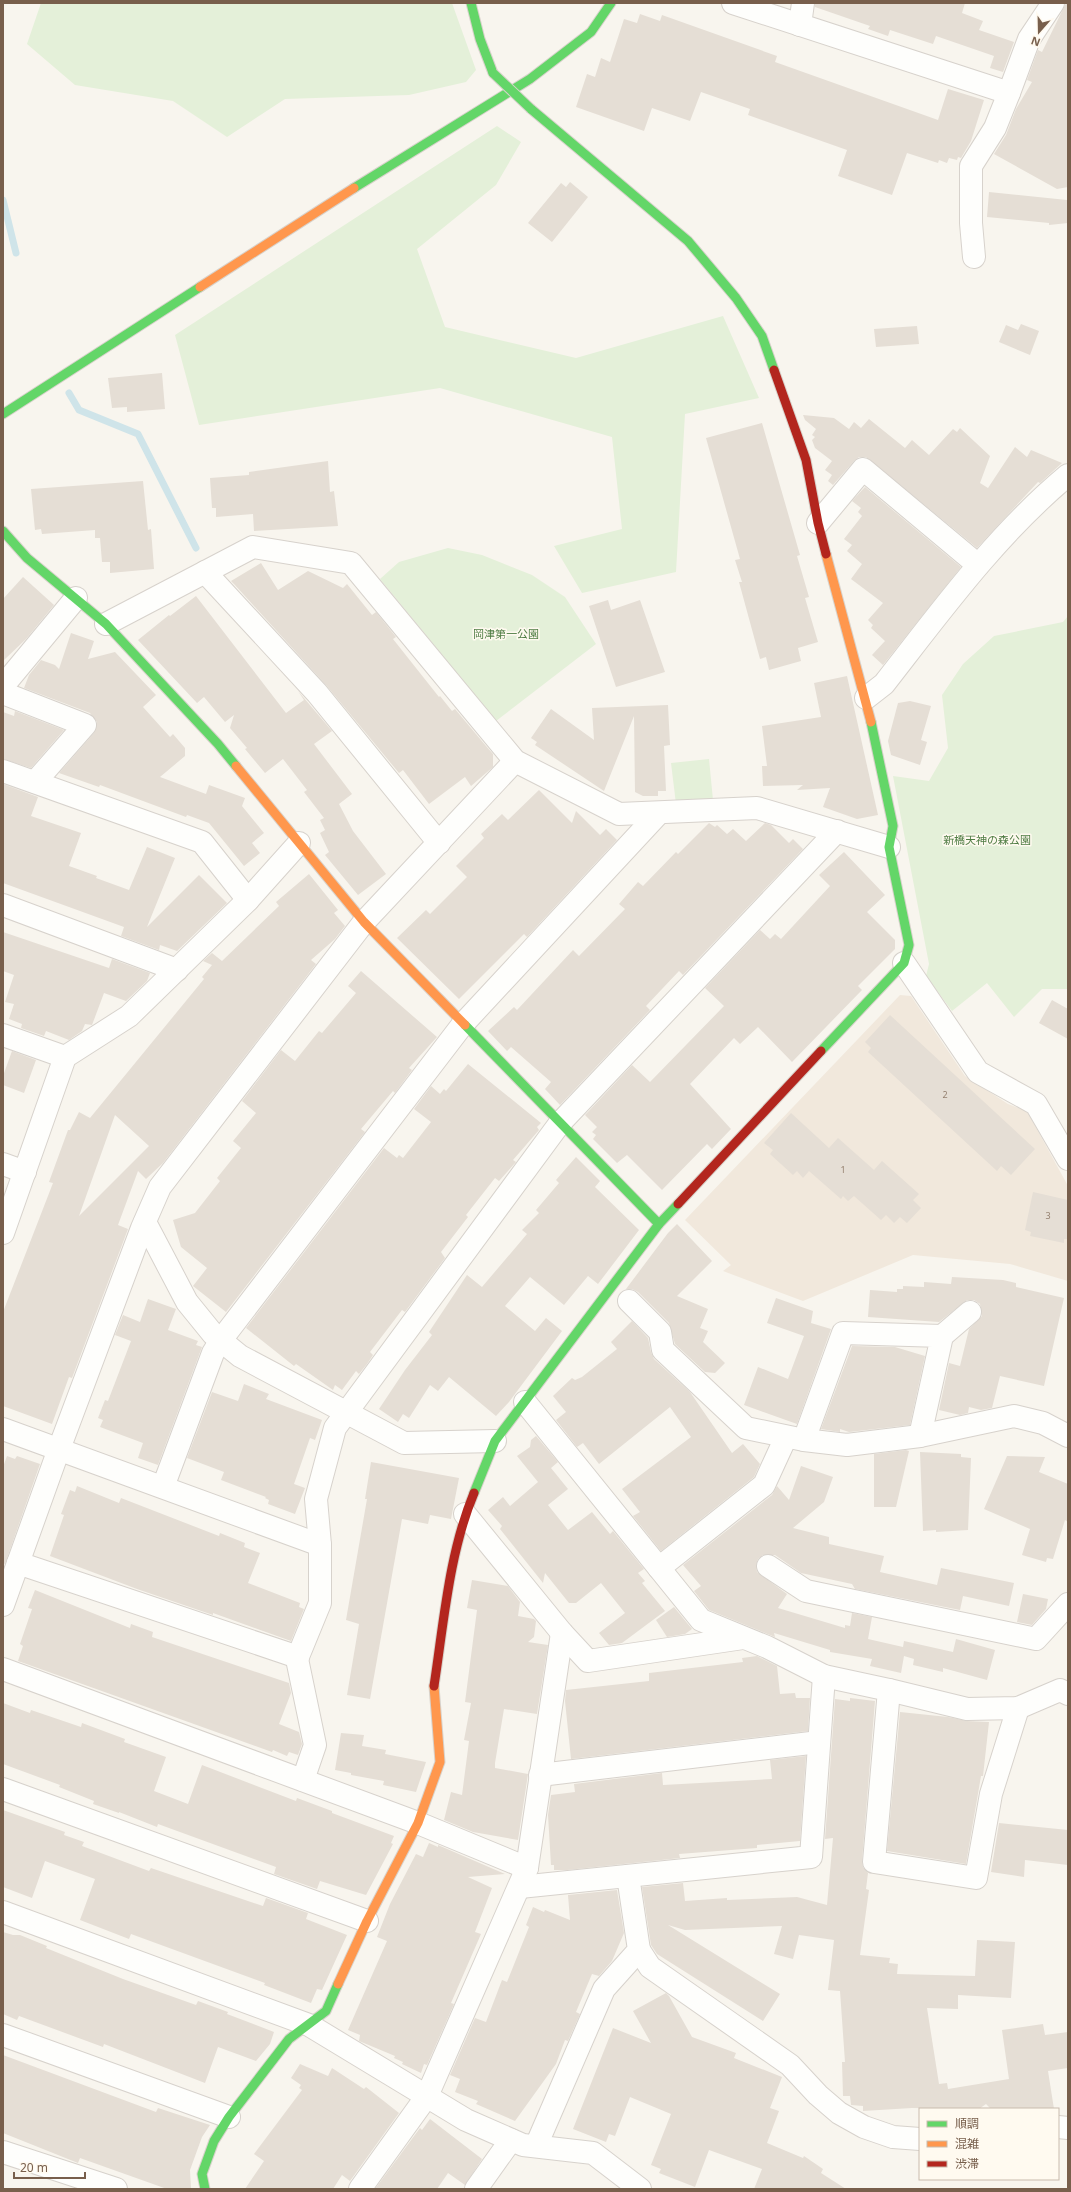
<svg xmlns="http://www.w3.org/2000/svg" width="1071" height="2192" font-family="'Noto Sans','Noto Sans JP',sans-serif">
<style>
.residential{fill:#f1e8dc}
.green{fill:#e4f0d9}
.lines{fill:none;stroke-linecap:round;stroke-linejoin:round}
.stream{stroke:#cfe4e9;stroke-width:7}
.building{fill:#e5ded5;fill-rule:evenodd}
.street-casing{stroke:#d7d2cc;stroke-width:24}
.fast-casing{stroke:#d8d2cb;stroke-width:11}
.slow-casing{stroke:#d8d2cb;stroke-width:11}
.jam-casing{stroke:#d8d2cb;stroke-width:11}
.street{stroke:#fefefc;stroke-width:22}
.fast{stroke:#63d668;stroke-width:9}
.slow{stroke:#ff974d;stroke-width:9}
.jam{stroke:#b3261e;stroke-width:9}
.fast-bridge-casing{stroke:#d8d2cb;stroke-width:11;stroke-linecap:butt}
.fast-bridge{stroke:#63d668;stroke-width:9}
.labels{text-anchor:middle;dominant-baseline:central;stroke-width:3;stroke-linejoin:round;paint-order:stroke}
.number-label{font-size:9px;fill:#958170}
.park-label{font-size:11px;fill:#507d44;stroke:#fffaf0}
</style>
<rect width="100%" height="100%" fill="#f8f5ee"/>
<polygon class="residential" points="900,995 911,996 965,1076 1008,1104 1027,1111 1068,1186 1068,1281 1010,1264 913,1255 803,1301 723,1271 731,1265 685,1220"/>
<g class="green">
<polygon points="41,3 452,3 476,70 466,82 409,95 285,99 227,137 173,101 75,85 27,44"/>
<polygon points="497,126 521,142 496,185 417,249 445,327 576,358 723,316 759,398 685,414 676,572 582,593 554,546 622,529 612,437 440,388 199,425 175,335"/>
<polygon points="448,548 482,555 532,575 565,597 596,644 496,721 380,579 399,562"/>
<polygon points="1068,616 1068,989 1042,989 1014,1017 987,983 952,1011 926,976 929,964 893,776 929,781 948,748 942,695 963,664 994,636 1063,622"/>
<polygon points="709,759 713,800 676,804 671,763"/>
</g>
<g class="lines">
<g class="stream">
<polyline points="3,200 16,253"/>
<polyline points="69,393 79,410 138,434 196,548"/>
</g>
</g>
<g class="building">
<polygon points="815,3 965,3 962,13 983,21 979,30 1014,42 1003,72 990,68 994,56 936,36 933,44 890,30 888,36 868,29 870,26 815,7"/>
<polygon points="1066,3 1068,3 1068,187 1057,189 994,154 1006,135 1016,109 1032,82 1027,80 1038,50 1042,52"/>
<polygon points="640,14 660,21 662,15 777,56 775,62 938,120 948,89 984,100 971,141 961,158 958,157 957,160 949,158 947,163 939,160 938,163 907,153 892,195 838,176 847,150 748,115 750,109 701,92 690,121 652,108 644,131 576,107 587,74 595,77 601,58 610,62 624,19 637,23"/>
<polygon points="570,182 588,197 552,242 528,223 561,183 566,187"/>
<polygon points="989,192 1067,200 1068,223 1049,225 1049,223 987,217"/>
<polygon points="1021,324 1039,331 1030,355 999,342 1006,325 1018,330"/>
<polygon points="917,326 919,344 876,347 874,329"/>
<polygon points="162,373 165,409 127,412 127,407 112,408 108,378"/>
<polygon points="803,415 834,418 849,429 854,422 861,428 869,419 905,448 912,440 929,455 953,429 957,432 960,428 990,456 980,483 988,488 1015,447 1027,457 1031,450 1062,463 1040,483 1038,482 977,548 866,457 859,457 854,461 833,485 828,481 832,475 825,470 832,461 815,448 812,440 815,437 812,435 816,429 805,420"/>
<polygon points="762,423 800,555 797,556 809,597 805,598 818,642 798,648 801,661 769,670 766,657 760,659 739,582 742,582 735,560 740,559 706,438"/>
<polygon points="328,461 330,492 334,491 338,526 254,531 253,514 216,517 216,508 212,508 210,478 249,475 249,472"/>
<polygon points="143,481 148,530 151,529 154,569 110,573 110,562 102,562 100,538 95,538 95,530 42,534 41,529 35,530 31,489"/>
<polygon points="865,487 961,567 883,665 872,655 885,641 871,628 873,625 868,620 883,603 851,579 862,564 847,551 852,545 844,539 862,516 858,512 861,508 852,501"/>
<polygon points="261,563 278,590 308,571 343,588 347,584 372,615 376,612 396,637 393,639 439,697 440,696 452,711 455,709 486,746 493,754 493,767 471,786 465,777 429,804 403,770 399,773 326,685 234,584 231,581"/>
<polygon points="23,577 54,605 26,639 3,661 3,599"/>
<polygon points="196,596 286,713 304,700 298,691 332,731 314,744 352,794 339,804 353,831 386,874 358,895 325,855 329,852 320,833 325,830 320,820 324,818 304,792 307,790 283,759 265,773 245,749 247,748 230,728 234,715 225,722 204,697 197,703 138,640 169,615 170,616"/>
<polygon points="608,600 611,610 640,600 665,672 616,687 589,606"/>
<polygon points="71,633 94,641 88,659 115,652 156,695 143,707 170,737 173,734 185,748 185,756 160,777 206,794 209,785 245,798 242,806 264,833 252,843 260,853 244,866 209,823 187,815 186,817 100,785 99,787 59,773 94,733 97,722 90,713 24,688 29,675 41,660 55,665 59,669"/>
<polygon points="847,676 878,815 857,819 823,807 830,788 797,790 803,785 763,786 762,766 767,766 762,726 821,717 814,683"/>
<polygon points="910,701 931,706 921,740 927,742 920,765 891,755 888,741 898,703"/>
<polygon points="668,705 670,745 664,746 666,791 658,791 658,796 643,796 635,792 634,716 604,791 535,745 537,742 531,738 551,709 594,740 592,708"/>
<polygon points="15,711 64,730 31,768 3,759 3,712 14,716"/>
<polygon points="3,784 38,797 31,816 81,833 69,866 97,876 96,878 129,890 147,847 175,858 147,927 199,875 227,903 177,951 160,945 159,950 121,936 124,927 3,883"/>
<polygon points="539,790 572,823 576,811 600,835 606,829 617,840 527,937 524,934 459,999 397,938 426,910 430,914 467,877 456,866 484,838 481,834 502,814 508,820"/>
<polygon points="709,823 715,827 717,825 727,834 733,829 746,841 765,823 771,825 789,843 793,839 803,849 683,975 679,971 646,1006 650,1010 560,1105 545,1089 551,1082 511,1047 507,1051 488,1031 514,1007 517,1010 573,950 579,956 625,909 619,904 638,882 643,886 676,852 678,854"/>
<polygon points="844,852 885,895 867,912 895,940 895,949 858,986 862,990 792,1062 758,1027 740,1044 734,1038 690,1084 731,1129 712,1149 707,1144 662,1190 627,1155 617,1163 593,1139 596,1135 592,1132 597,1127 585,1115 632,1065 650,1082 724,1006 705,988 760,930 770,939 775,934 781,939 830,886 819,875"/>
<path d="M309 874 338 910 334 913 345 926 335 939 311 960 316 964 163 1163 146 1179 138 1171 118 1225 128 1229 72 1378 69 1377 52 1424 3 1406V1312L53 1183 49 1182 68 1130H70L79 1112 90 1118 204 979 202 977 212 965 203 961 212 953 222 961 279 906 276 902ZM115 1115 149 1146 79 1216Z"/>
<polygon points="3,932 109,968 112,959 150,973 147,981 126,1001 104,993 92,1025 85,1024 82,1031 69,1040 46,1031 44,1036 21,1028 22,1024 9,1019 14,1004 5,1002 14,975 3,971"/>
<polygon points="361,971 437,1037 409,1068 412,1070 395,1093 393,1091 361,1129 365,1132 226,1312 193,1286 207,1268 181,1247 173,1220 195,1213 220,1181 217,1178 241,1148 233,1141 256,1113 242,1101 281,1050 295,1061 319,1031 322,1033 356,993 348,986"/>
<polygon points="1052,1000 1068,1009 1068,1039 1039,1023"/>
<polygon points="890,1015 1035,1149 1011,1175 1001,1166 997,1171 868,1052 871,1048 865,1042"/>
<polygon points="12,1051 36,1060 24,1093 3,1085 3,1076"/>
<polygon points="468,1064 541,1123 537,1127 539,1130 513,1160 516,1162 499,1181 495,1178 466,1215 468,1217 441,1252 445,1258 405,1312 402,1310 370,1352 373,1355 367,1364 359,1374 356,1371 342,1390 335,1385 333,1390 296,1364 294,1366 246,1328 384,1148 397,1158 399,1155 403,1158 431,1122 414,1109 431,1086 440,1094 444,1089 446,1091"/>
<polygon points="791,1113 829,1148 838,1138 874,1170 882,1161 919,1194 913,1200 921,1208 907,1223 900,1217 894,1223 886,1215 881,1220 854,1196 848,1201 843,1196 841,1199 809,1171 803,1178 797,1171 793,1175 770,1154 773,1150 764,1143"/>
<polygon points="576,1157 600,1181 595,1187 639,1230 598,1284 588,1276 564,1305 530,1277 505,1306 535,1331 546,1318 562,1331 509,1402 496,1416 449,1377 438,1391 430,1385 409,1418 403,1414 398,1422 379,1409 405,1370 432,1335 429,1332 467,1275 482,1287 527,1234 522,1230 539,1213 536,1210 559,1183 556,1180"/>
<polygon points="1033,1192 1068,1200 1068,1239 1064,1239 1064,1243 1030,1236 1031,1232 1025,1230"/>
<polygon points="677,1224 712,1261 677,1296 708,1309 700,1328 708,1331 703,1342 725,1363 715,1373 705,1372 675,1344 669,1323 638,1292 632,1289 626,1289 668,1233"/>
<polygon points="952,1277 1003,1280 1016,1283 1016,1287 1064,1298 1044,1386 1000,1376 992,1408 981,1410 969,1407 968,1413 960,1415 939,1410 949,1363 960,1366 969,1329 982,1316 980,1304 974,1300 967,1300 939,1322 868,1317 870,1290 897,1292 897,1289 903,1289 903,1286 924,1287 924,1282 951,1284"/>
<polygon points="776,1298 813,1311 811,1323 831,1329 797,1424 744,1405 758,1367 788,1379 804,1336 767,1323"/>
<polygon points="148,1299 176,1309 168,1330 198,1341 196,1345 202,1347 158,1465 138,1458 143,1443 100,1427 103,1420 98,1418 105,1400 108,1401 131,1341 115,1335 123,1315 140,1322"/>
<polygon points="632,1321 648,1338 651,1352 654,1359 690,1392 732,1453 743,1444 760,1464 754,1477 661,1551 633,1516 640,1512 622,1489 691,1437 670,1407 599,1464 583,1443 577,1447 556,1420 566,1412 553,1396 572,1378 575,1380 582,1377 617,1349 611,1342"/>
<polygon points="852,1346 895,1347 925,1356 910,1425 849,1432 840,1429 840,1432 821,1429"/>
<polygon points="244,1384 269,1394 266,1399 322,1420 315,1440 310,1438 294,1484 305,1488 295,1514 268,1504 269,1500 265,1498 266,1497 221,1480 224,1472 187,1458 212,1392 238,1401"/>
<polygon points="536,1436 558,1462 551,1468 568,1489 548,1505 568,1530 592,1512 610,1534 613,1531 644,1569 638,1573 645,1581 642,1583 665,1611 622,1643 609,1645 599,1633 625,1613 601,1583 576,1603 569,1603 545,1573 543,1583 500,1529 502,1526 488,1510 503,1497 510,1506 538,1482 517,1456 530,1447 531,1440"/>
<polygon points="906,1450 909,1451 896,1507 874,1507 874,1454"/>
<polygon points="920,1452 961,1454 961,1457 971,1458 968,1530 936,1532 936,1530 923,1531"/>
<polygon points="7,1456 15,1459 17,1456 40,1464 5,1564 3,1563 3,1467"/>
<polygon points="1007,1456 1045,1457 1039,1472 1068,1484 1068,1522 1065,1520 1053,1559 1047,1558 1046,1562 1022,1555 1030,1529 984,1509"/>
<polygon points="371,1462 459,1478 451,1519 430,1515 428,1524 402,1519 370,1699 347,1695 359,1624 346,1620 367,1499 365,1499"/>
<polygon points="801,1466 833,1477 824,1502 793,1528 829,1537 829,1544 884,1556 880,1572 937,1585 941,1568 1014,1583 1009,1606 963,1596 960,1610 855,1589 852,1584 801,1573 775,1555 763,1555 758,1559 756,1565 757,1572 787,1594 778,1608 845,1628 845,1625 850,1626 852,1613 872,1617 868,1639 903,1647 904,1641 953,1652 956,1639 995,1650 987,1680 943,1668 943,1672 913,1665 914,1659 904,1656 901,1673 870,1666 872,1659 830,1652 830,1650 774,1633 775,1637 709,1610 694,1591 701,1586 683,1565 772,1495 777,1486 789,1500"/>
<polygon points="77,1486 119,1503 121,1498 219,1536 220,1533 245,1543 244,1547 260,1553 248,1583 300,1603 299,1607 304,1609 291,1641 213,1613 213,1615 137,1589 50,1556 64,1515 61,1514 70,1490 75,1492"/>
<polygon points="472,1580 508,1586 520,1602 518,1616 534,1619 536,1621 534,1637 528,1642 548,1645 537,1714 504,1709 495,1763 495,1768 528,1774 518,1840 473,1832 444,1820 451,1792 462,1795 469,1741 464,1740 471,1703 465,1702 477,1610 467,1608"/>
<polygon points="35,1590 130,1628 131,1624 153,1632 152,1637 289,1683 291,1693 279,1724 299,1732 302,1744 298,1755 289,1752 287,1756 273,1750 272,1752 18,1661 23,1646 20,1644 32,1609 28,1608"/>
<polygon points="1023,1594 1048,1599 1046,1609 1032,1625 1017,1622"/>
<polygon points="674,1607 692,1629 685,1634 667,1637 656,1620"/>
<polygon points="757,1656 777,1666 780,1694 795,1693 796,1698 810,1698 808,1731 571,1759 565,1701 566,1690 649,1681 649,1673 743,1662 742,1658"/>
<polygon points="850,1698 875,1701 862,1861 863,1867 868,1873 866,1889 869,1890 860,1955 890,1958 889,1963 898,1964 897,1974 975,1976 977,1940 1015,1942 1011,1998 958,1995 958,2009 927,2008 939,2084 947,2083 948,2089 1009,2079 1002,2030 1043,2024 1045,2035 1068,2032 1068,2068 1048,2071 1054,2109 991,2109 986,2104 979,2109 912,2108 863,2111 863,2106 851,2105 850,2096 843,2096 842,2062 845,2062 840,1991 828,1990 834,1940 799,1935 793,1959 774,1954 782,1926 685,1930 668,1925 780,1994 763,2021 657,1954 651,1945 642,1887 683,1883 685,1901 727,1898 727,1900 797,1897 827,1905 833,1838 825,1839 835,1699 850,1701"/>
<polygon points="3,1703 30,1713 31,1710 81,1727 82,1723 125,1739 124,1742 166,1757 154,1791 188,1804 202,1765 296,1801 297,1798 332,1811 332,1813 394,1836 391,1843 393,1844 366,1895 320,1881 317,1889 274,1874 276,1867 158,1824 157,1827 119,1812 119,1813 93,1804 94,1801 59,1787 60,1785 3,1764"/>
<polygon points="900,1712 948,1717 967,1721 989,1722 983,1776 981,1776 966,1864 887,1851"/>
<polygon points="341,1733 364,1735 362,1746 386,1750 385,1754 426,1762 416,1792 383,1785 384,1781 351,1775 351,1773 335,1770"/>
<polygon points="806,1756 800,1841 757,1845 757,1848 679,1854 680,1858 567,1870 554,1870 554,1865 551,1865 548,1815 551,1795 575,1792 574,1784 662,1773 663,1785 772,1779 770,1760"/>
<polygon points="3,1810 65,1832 64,1835 84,1842 82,1846 149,1871 151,1868 263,1906 266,1898 308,1913 306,1919 347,1935 322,1990 317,1989 311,2003 264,1985 265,1983 131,1934 129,1939 80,1920 95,1879 45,1861 32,1898 3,1887"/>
<polygon points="999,1823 1068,1830 1068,1865 1025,1860 1024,1877 991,1872"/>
<polygon points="429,1843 438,1847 438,1845 505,1874 468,1877 492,1888 475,1932 481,1934 451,2003 454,2004 427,2065 424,2064 421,2073 402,2064 403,2062 394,2058 395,2056 359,2041 360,2035 348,2030 387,1941 377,1937 390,1904 416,1854 423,1857"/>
<polygon points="617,1890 624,1933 612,1961 599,1976 592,1974 576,2012 580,2014 568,2041 565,2040 556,2064 515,2121 476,2104 478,2101 455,2092 460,2079 450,2075 475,2018 486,2022 502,1980 507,1982 529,1927 526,1925 533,1907 544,1912 545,1910 570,1920 568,1895"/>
<polygon points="3,1932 13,1935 20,1935 47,1946 46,1948 123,1979 196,2005 198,2001 228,2012 227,2014 274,2032 270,2044 256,2061 218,2047 205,2083 104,2044 103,2047 19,2016 17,2020 3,2014"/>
<polygon points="666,1993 669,1996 692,2037 736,2053 734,2058 782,2077 770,2108 779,2111 767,2143 803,2158 804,2156 823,2169 821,2173 846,2189 754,2189 762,2169 709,2150 695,2187 659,2173 661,2169 651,2165 671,2114 630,2097 615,2136 609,2134 606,2142 573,2129 613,2028 651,2043 633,2011"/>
<polygon points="3,2055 156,2112 158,2108 210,2125 202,2137 190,2170 191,2189 167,2189 80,2158 78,2163 3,2133"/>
<polygon points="300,2064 328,2076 332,2068 364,2089 366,2087 399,2113 350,2181 342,2175 333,2189 245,2189 264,2161 254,2154 302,2090 299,2088 301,2085 291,2078"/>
<polygon points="430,2119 482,2159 465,2185 448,2173 437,2189 375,2189 420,2128 422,2130"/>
</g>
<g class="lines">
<g class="street-casing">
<g id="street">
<polyline points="733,3 1009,93 1029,39 1053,3"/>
<polyline points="800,25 803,3"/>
<polyline points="974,257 971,223 971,166 995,128 1009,93"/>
<polyline points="818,523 863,469 978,565"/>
<polyline points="205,572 317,693 439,843"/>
<polyline points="106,624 253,547 351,563 515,761 619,814 757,808 889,847"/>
<polyline points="3,686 76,598"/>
<polyline points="3,693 85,725 35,782"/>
<path d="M866 698 884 684C941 611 996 535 1068 475"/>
<polyline points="3,771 202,842 248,900"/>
<polyline points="3,905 177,970"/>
<polyline points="904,963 978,1072 1036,1104 1068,1159"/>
<polyline points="3,1035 65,1057"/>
<polyline points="3,1164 25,1172"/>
<polyline points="145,1222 187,1302 213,1334 240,1356 404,1443 495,1441"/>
<polyline points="3,1233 65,1057 129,1016 248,900 299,843"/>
<polyline points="629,1301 660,1332 663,1350 746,1428 804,1440 847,1445 920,1436 1014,1416 1043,1423 1068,1436"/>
<polyline points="942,1336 970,1312"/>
<polyline points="525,1402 701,1620 767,1647 824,1676 889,1690 967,1709 1018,1708 1060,1690 1068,1694"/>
<polyline points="3,1429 320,1545"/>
<polyline points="804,1440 843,1333 942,1336 920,1436"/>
<polyline points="163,1487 213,1353 221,1340 463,1024 658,814"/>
<polyline points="465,1514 562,1633 588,1661 743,1638"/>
<polyline points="18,1563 298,1657"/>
<polyline points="768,1566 806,1591 1036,1639 1068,1604"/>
<polyline points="659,1568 764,1485 786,1437"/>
<polyline points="3,1605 59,1449 142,1228 160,1187 364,922 515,761"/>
<polyline points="3,1669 418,1823 527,1868"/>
<polyline points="889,1690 874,1862 976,1878 991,1794 1018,1708"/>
<polyline points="540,1775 819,1742"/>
<polyline points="303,1780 315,1745 297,1659 320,1603 320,1545 316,1499 335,1428 560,1123 837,831"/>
<polyline points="3,1789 367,1921"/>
<polyline points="520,1887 811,1857 824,1676"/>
<polyline points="3,1912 309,2025 466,2120 523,2145 593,2153 640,2189"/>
<polyline points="639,1950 650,1967 790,2065 818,2095 839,2113 864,2127 893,2137 920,2139"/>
<polyline points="3,2035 229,2117"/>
<polyline points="1058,2127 1068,2128"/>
<polyline points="536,2146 604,1989 639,1950 628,1876"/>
<polyline points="3,2152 116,2189"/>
<polyline points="360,2189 427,2096 527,1868 562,1633"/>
<polyline points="476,2189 511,2140"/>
</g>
</g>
<g class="fast-casing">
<g id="fast">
<polyline points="471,3 480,39 493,73"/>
<polyline points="531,109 688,241 736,298 762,336 774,370"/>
<polyline points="354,188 530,79 591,32 611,3"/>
<polyline points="3,414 200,287"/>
<polyline points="3,531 27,558 106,624 218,744 236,766"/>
<polyline points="465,1025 659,1224"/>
<polyline points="821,1051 904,963 909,945 889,847 893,826 871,722"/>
<polyline points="474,1493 495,1441 659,1224 678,1204"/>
<polyline points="205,2189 202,2174 214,2141 229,2117 289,2039 326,2011 338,1984"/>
</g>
</g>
<g class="slow-casing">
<g id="slow">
<polyline points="200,287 354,188"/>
<polyline points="826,554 871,722"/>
<polyline points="236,766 364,922 465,1025"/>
<polyline points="338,1984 367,1921 418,1823 440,1762 434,1686"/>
</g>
</g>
<g class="jam-casing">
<g id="jam">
<polyline points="774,370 806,460 818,523 826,554"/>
<polyline points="678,1204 821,1051"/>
<path d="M434 1686C444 1621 449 1553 474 1493"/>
</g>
</g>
<use href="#street" class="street"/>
<use href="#fast" class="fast"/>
<use href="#slow" class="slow"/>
<use href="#jam" class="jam"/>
<g class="fast-bridge-casing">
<polyline id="fast-bridge" points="493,73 531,109"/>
</g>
<use href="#fast-bridge" class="fast-bridge"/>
</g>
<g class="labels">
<g class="number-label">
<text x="945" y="1094">2</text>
<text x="843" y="1169">1</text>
<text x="1048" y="1215">3</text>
</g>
<g class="park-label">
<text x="506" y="633">岡津第一公園</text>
<text x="987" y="839">新橋天神の森公園</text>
</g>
</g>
<rect width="1071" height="2192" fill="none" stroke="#785f4c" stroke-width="8"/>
<rect x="919" y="2108" width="140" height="72" fill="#fffaf0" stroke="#c9bcae"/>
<rect x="927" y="2121" width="20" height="6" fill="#63d668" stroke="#c9bcae"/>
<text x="955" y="2128" font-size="12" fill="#785f4c">順調</text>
<rect x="927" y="2141" width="20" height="6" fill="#ff974d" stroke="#c9bcae"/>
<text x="955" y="2148" font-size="12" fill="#785f4c">混雑</text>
<rect x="927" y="2161" width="20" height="6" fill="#b3261e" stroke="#c9bcae"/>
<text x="955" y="2168" font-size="12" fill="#785f4c">渋滞</text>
<g transform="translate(1039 32) rotate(200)" stroke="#fffaf0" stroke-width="3" paint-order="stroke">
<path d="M0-3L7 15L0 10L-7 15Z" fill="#785f4c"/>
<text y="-6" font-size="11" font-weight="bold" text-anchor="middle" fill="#785f4c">N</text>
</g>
<path d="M14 2172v6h71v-6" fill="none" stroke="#785f4c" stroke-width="2"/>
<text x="20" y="2172" font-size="12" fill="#785f4c" stroke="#fffaf0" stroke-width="3" paint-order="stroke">20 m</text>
</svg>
